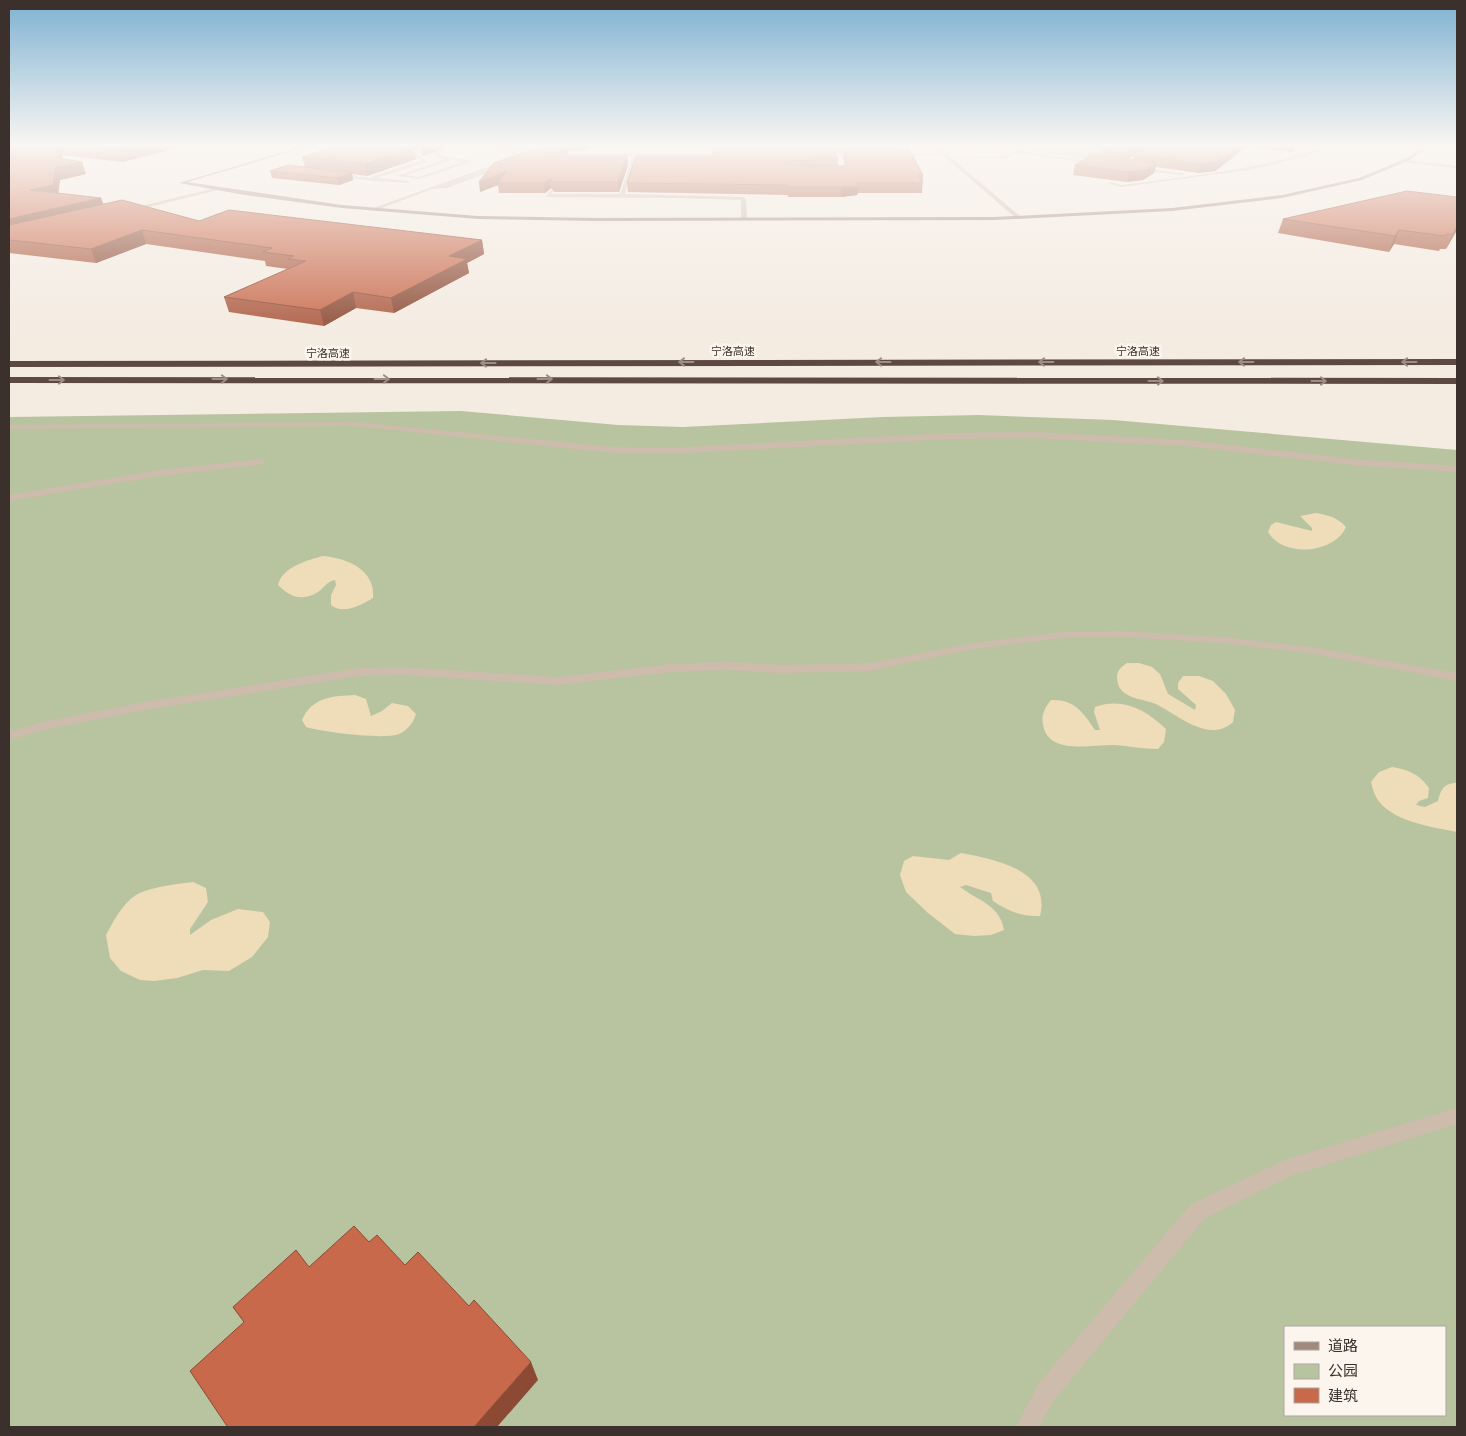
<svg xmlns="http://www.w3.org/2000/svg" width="1466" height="1436" font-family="'Fira Sans Condensed','Noto Sans SC',sans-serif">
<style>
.green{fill:#b8c4a0;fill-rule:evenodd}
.sand{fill:#efdcb8}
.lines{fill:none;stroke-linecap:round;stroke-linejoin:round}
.lane{fill:#cdbbac;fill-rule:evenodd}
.street{fill:#cdbbac;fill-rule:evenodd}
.secondary{fill:#a18a7d;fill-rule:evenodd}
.highway{fill:#5c4a42;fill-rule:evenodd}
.wall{fill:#ac5a40;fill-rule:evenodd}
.shaded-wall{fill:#8c4a34}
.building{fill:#c8694b;stroke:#8c4a34}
.oneway{stroke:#9c8e87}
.labels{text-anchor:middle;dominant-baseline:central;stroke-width:5;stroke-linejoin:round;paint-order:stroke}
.far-street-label{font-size:11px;fill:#3b302b;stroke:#fbf5ee}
</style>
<rect width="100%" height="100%" fill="#f4ebe1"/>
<g class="green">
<polygon points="1037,145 1154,145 1125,162 1112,163 1028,150"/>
<path d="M461 411 618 425 683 427 883 417 979 415 1113 420 1457 450V1427H9V417ZM1285 1327H1445V1415H1285Z"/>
</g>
<g class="sand">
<path d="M1316 513C1328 515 1337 517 1346 527 1334 554 1283 558 1268 532L1271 525 1276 522 1312 531V528L1300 516Z"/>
<path d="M323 556C347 558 376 570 373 598 361 605 343 615 331 605V595L336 585 335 580C327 581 324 588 318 592 302 602 290 597 278 585 282 567 308 560 323 556Z"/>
<path d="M1127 663H1139L1152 667 1160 674 1168 694 1195 710 1196 705 1178 689V683L1183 676H1199L1213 681 1226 694 1235 710 1233 722C1209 744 1178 715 1156 704 1141 698 1118 699 1117 678 1117 670 1121 667 1127 663Z"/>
<path d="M355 695 366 699 371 716 382 711 392 703 408 706 416 714C414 722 407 731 399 734 384 740 323 732 306 727L302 720C312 697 333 696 355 695Z"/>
<path d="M1051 700C1074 699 1083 712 1095 730H1100L1094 712 1095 707C1123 697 1146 710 1166 729L1164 742 1158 749C1143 749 1129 746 1115 745 1092 744 1049 756 1043 725 1041 715 1045 707 1051 700Z"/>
<path d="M1392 767C1409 770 1419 774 1429 788L1428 798 1419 801 1416 805 1425 807 1438 801C1441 789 1444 783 1457 783V832C1433 827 1390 822 1376 797 1374 793 1372 787 1371 782L1379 772Z"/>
<path d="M961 853C994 859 1052 870 1040 916 1022 917 1008 911 993 901L991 893 966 885 960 887C977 900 1000 905 1004 930L991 935 974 936 955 934 928 913 906 892 900 875 904 861 913 856 949 860Z"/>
<path d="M193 882 206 888 208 902 190 929V935L211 920 238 909 263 912 270 922 268 937 252 957 229 971 203 970 177 978 154 981 140 980 121 971 110 958 106 935C113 922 122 904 136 895 150 887 177 884 193 882Z"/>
</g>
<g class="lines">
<g class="lane">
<path d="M457 145H463L439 153 441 156 471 160V162L419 179 397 176 445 159 438 158 434 153ZM452 160 463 162 419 177 406 175Z"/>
<path d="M470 145C482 145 550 148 555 153L731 154 729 156H637L625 194 743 197 746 199 747 219 744 221 741 219V200L678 198 546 197 551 190 553 191 551 194H620L633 156 552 155 550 153 528 150 516 153 520 158 442 186 500 165H504V167L447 188 432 189 376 210 371 209 515 157 511 152 513 151Z"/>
<path d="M1331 145H1337L1310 155 1256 169 1121 187 1108 183 1110 182 1121 185C1193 176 1263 169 1331 145Z"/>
<polygon points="437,146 439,148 418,154 427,162 377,178 408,181 410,183 375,181 335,176 337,175 372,178 372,176 421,161 412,153"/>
<polygon points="1025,148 1027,149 1023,151 1100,163 1098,164 1019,153 1006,158 947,159 1005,156"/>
<polygon points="821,154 861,154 863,155 819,156"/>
<polygon points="896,154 945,154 947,155 894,156"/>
<polygon points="1405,160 1457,166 1457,168 1403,162"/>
<polygon points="1140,168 1182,173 1184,174 1182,175 1138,170"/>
<polygon points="261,459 264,460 264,464 160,476 9,501 9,495 160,470"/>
<polygon points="1121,631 1223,637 1310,647 1457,673 1457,681 1310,653 1223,643 1121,637 1061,638 973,649 870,671 781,673 726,670 671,672 558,685 402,675 359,676 139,711 44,730 9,740 9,732 42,722 139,703 359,668 402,667 558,677 671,664 726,662 781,665 870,663 973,643 1061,632"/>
<polygon points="1457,1108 1457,1124 1290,1176 1205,1218 1055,1399 1039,1427 1016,1427 1039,1383 1191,1204 1287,1159"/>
</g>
<g class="street">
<polygon points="931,145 936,145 1021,217 1021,219 1017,219"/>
<polygon points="216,188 218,190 128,212 125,210"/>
<polygon points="354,422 613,447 668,448 948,433 1034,432 1185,440 1353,459 1457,466 1457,472 1353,465 1185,446 1034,438 948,439 668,454 613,453 354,426 9,429 9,425"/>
</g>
<polygon class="secondary" points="307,145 314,145 187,182 342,205 478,216 597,218 994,217 1172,208 1282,195 1359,178 1407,158 1427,145 1432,145 1410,160 1362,180 1282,198 1172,211 994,220 597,221 478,219 342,208 245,195 179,183"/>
<g class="highway">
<polygon points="1457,359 1457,365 9,367 9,361"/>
<polygon points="9,377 1457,378 1457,384 9,383"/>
</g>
</g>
<g class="wall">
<polygon points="9,145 189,145 122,162 63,155 62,159 82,162 86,174 60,180 58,193 101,198 103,204 199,221 482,240 484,254 467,263 469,273 394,313 356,308 324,326 229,312 224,297 288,269 266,266 265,261 146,244 96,263 9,253"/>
<polygon points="322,145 452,145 423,156 422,155 421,148 414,150 416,159 367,176 352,174 353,180 339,185 272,178 270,171 305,167 302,157 335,146"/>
<polygon points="514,145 599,145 583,151 568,151 568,156 628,165 619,192 554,192 551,188 545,193 499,193 498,185 480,192 550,148 538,146 515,147"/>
<path d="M714 145H897V149L923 175 922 193H858L857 195 841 197H788V195L628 192 627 183 712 156ZM836 153H844L843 159 845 164 844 166H838V160Z"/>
<polygon points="986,145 1013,145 1007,148"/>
<polygon points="1152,145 1127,159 1134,160 1134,155 1152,145 1300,145 1292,152 1246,147 1215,171 1199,173 1156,167 1154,173 1143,180 1127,182 1073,175 1075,165 1101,155 1102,151"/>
<polygon points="1283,219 1457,230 1446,249 1440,249 1439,251 1394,244 1389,252 1278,233"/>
</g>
<g class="shaded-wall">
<polygon points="58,145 63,155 61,167 82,162 86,174 60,180 58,197 30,190 57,158"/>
<polygon points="141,145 189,145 122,162 119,150"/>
<polygon points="409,145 420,145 421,148 414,150 416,159 367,176 365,164"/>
<polygon points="421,145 452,145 423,156"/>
<polygon points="582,145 599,145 583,151"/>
<polygon points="1138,145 1152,145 1121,162 1122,153"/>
<polygon points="1240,145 1247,145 1246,147 1215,171 1199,173 1201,164"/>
<polygon points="1295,145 1300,145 1292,152"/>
<polygon points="567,148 568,157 546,156"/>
<polygon points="627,156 628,165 619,192 618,182"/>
<polygon points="1157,163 1154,173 1143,180 1127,182 1129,172"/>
<polygon points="507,171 498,183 498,185 480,192 479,182"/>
<polygon points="352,173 353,180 339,185 337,178"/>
<polygon points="550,179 551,188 545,193 544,183"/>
<polygon points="858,186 857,195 841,197 841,187"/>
<polygon points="101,198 106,211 9,234 9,219"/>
<polygon points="1457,226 1457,230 1446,249 1453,234"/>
<polygon points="142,230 146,244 96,263 91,249"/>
<polygon points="1399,230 1394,244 1389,252 1395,236"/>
<polygon points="482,240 484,254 467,263 469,273 394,313 391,298 449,256"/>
<polygon points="353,292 356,308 324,326 320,310"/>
<polygon points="531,1362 538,1380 497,1427 474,1427"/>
</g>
<g class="building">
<polygon points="9,145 58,145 57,158 82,162 55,168 53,185 30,190 101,198 9,219"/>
<polygon points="66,145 141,145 119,150"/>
<polygon points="340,145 411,145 414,148 365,164 302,157"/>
<polygon points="739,145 807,145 760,146 761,149 835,150 838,160 786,161 784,163 786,165 844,166 847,162 844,150 909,149 923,175 918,175 923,183 857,183 858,186 841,187 789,187 788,185 627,183 636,156 712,156 713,149 736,148"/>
<polygon points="1112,145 1138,145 1122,153 1102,151"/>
<polygon points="1152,145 1240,145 1217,162 1201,164 1134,155"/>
<polygon points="552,148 567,148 546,156 627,156 618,182 554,182 550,179 544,183 498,183 507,171 479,182 494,163 525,152"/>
<polygon points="1093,154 1157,163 1146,170 1129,172 1075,165"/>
<polygon points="288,165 352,173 337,178 270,171"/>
<polygon points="1407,191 1457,197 1457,226 1453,234 1446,234 1445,236 1399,230 1395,236 1283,219"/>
<polygon points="122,200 199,221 229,210 482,240 449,256 467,259 391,298 353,292 320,310 224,297 306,261 288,259 294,256 263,252 272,248 142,230 91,249 9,240 9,225"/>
<polygon points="354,1226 369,1242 377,1235 405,1265 418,1252 469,1306 474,1300 531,1362 474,1427 226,1427 227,1426 190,1371 244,1322 233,1307 296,1250 309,1267"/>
</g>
<defs><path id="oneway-shaft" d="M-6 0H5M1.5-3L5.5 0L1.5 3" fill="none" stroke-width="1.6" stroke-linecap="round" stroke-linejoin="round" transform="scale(1.25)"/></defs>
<g class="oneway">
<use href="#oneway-shaft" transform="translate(686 362) rotate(180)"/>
<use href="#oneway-shaft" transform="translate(883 362) rotate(180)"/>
<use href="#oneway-shaft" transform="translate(1046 362) rotate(180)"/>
<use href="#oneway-shaft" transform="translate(1246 362) rotate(-180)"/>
<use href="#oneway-shaft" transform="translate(1409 362) rotate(-180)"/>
<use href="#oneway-shaft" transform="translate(488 363) rotate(180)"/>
<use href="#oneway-shaft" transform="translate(220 379)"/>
<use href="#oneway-shaft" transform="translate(382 379)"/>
<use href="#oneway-shaft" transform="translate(545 379)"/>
<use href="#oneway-shaft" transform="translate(57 380)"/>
<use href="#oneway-shaft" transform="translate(1156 381)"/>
<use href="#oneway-shaft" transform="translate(1319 381)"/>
</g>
<linearGradient id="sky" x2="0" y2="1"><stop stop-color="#7eb2d2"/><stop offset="0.42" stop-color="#faf6f2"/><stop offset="1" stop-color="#faf6f2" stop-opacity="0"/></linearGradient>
<rect width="1466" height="346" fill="url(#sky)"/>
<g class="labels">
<g class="far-street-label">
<text x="733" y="351">宁洛高速</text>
<text x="1138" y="351">宁洛高速</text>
<text x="328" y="353">宁洛高速</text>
</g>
</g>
<rect width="1466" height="1436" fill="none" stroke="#3b302b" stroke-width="20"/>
<rect x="1284" y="1326" width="162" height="90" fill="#fbf5ee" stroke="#aea6a0"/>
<rect x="1294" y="1342" width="25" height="8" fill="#a18a7d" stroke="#aea6a0"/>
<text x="1328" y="1351" font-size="15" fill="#3b302b">道路</text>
<rect x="1294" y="1364" width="25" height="15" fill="#b8c4a0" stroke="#aea6a0"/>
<text x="1328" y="1376" font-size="15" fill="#3b302b">公园</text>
<rect x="1294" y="1388" width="25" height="15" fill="#c8694b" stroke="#aea6a0"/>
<text x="1328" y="1401" font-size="15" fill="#3b302b">建筑</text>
</svg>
